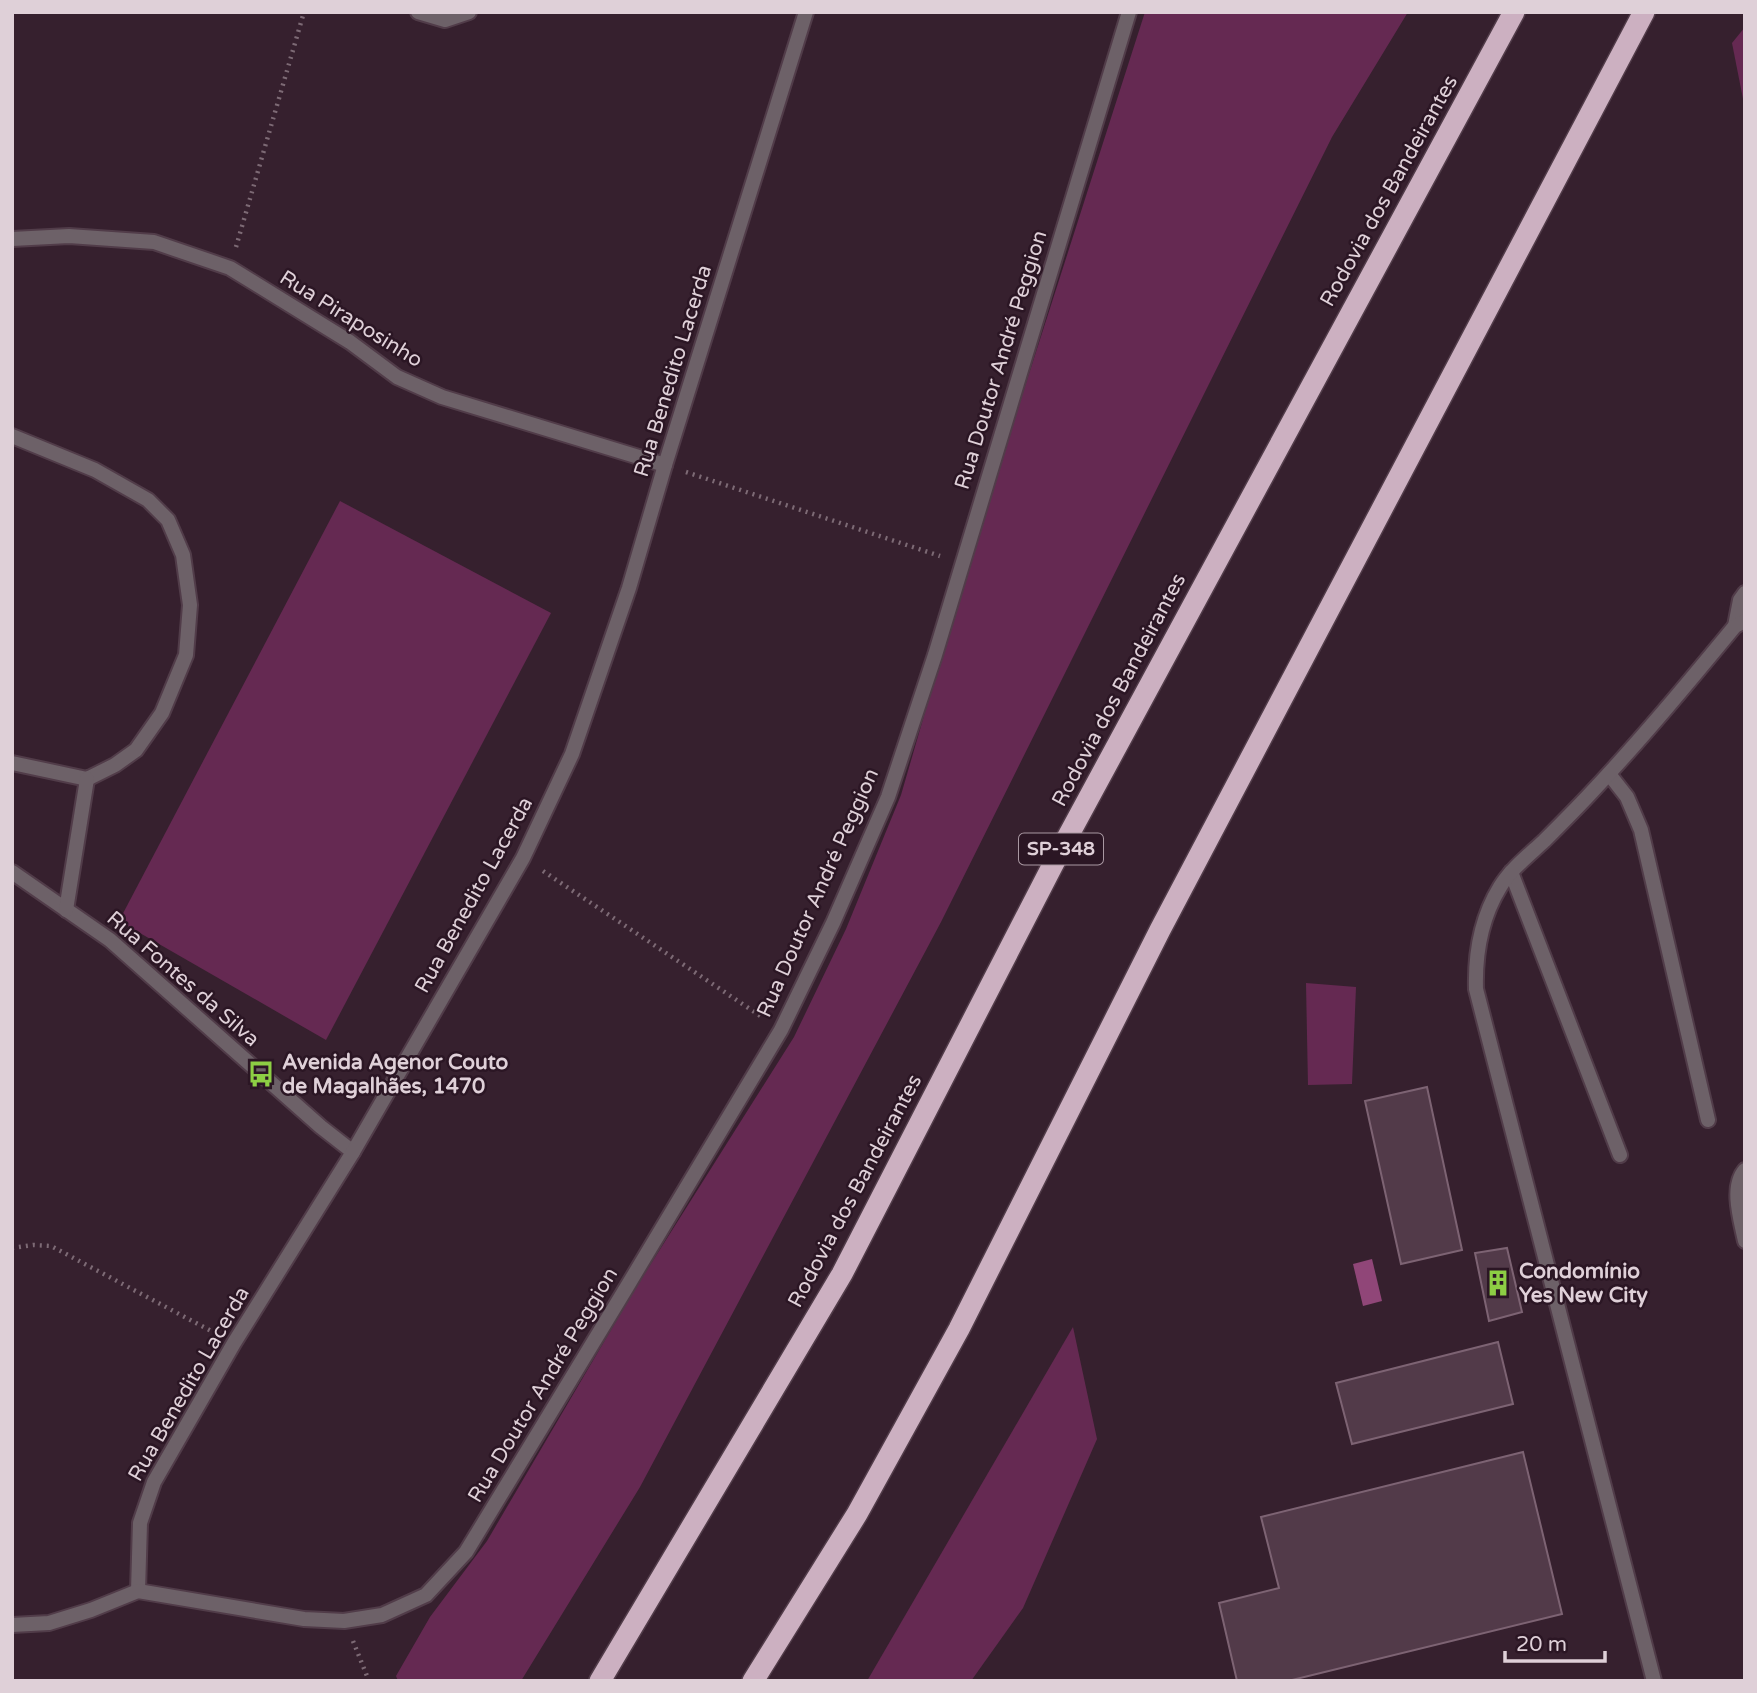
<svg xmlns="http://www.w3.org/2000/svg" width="1757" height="1693" font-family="'Varela Round',sans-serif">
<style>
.green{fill:#652952}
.water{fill:#904678}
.building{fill:#523a49;stroke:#7d6373;stroke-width:2}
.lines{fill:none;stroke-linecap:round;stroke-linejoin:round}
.service-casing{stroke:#513c49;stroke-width:18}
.minor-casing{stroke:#513c49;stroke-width:18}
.motorway-casing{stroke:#513c49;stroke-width:24}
.path{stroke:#7d6a75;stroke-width:4.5;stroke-dasharray:2 5;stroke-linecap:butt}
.service{stroke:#6d6168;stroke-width:14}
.minor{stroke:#6d6168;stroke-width:14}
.motorway{stroke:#ccb0c1;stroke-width:21}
.labels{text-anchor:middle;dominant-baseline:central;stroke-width:5;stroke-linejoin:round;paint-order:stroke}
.shield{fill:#2b1624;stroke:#a998a2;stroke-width:2}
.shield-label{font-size:19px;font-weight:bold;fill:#dfd0d8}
.street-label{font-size:21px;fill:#dfd0d8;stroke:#2b1624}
.poi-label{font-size:21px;font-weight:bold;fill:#dfd0d8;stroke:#2b1624;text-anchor:start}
</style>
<rect width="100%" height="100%" fill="#36202e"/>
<g class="green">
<polygon points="1145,12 1408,12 1332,137 941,922 640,1487 521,1681 398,1681 396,1676 430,1617 487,1541 635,1289 794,1037 846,929 901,795 968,564"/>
<polygon points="1745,27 1745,109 1732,43"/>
<polygon points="340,501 551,613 326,1040 119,921"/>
<polygon points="1306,983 1356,987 1352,1084 1308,1085"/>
<polygon points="1073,1327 1097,1439 1023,1608 971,1681 867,1681"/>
</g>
<polygon class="water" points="1372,1259 1382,1301 1363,1306 1353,1264"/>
<g class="building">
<polygon points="1427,1087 1462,1250 1401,1264 1365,1101"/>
<polygon points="1507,1248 1522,1312 1489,1321 1475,1253"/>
<polygon points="1498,1342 1513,1404 1352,1444 1336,1383"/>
<polygon points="1523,1452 1562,1614 1288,1681 1237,1681 1219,1603 1279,1588 1261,1517"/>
</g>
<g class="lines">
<g class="service-casing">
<g id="service">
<polyline points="1609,774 1627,797 1641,830 1708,1120"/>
<polyline points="1511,872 1620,1155"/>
<path d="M1745 1170C1730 1187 1741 1221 1745 1241"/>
</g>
</g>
<g class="minor-casing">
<g id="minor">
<polyline points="418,12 445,20 469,12"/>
<polyline points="12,239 69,236 154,242 230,268 350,342 397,377 442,397 665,465"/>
<polyline points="12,436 95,470 148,500 168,520 183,555 190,605 186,655 162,713 136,750 115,765 87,779 12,763"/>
<polyline points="1735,626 1740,600 1745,593"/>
<polyline points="12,872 110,940 321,1127 353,1152"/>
<polyline points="66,910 87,779"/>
<polyline points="138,1591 140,1523 154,1482 234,1343 353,1152 523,858 572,754 629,588 665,465 806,12"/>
<polyline points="12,1625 49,1623 91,1610 138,1591 304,1619 344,1621 382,1615 426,1595 466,1552 625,1290 781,1030 833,923 888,797 935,655 1129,12"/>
<path d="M1654 1681 1476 989C1475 954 1481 918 1500 887 1511 869 1529 855 1544 841 1559 826 1574 811 1589 795 1640 741 1688 683 1735 626L1745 621"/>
</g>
</g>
<g class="motorway-casing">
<g id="motorway">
<polyline points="600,1681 842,1274 1060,851 1514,12"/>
<polyline points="753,1681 857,1514 959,1329 1160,930 1644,12"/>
</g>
</g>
<g class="path">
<polyline points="236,247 304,12"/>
<polyline points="686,472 940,556"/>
<polyline points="543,871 762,1017"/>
<polyline points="12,1248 33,1245 51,1246 213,1332"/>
<polyline points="353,1641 369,1681"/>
</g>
<use href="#service" class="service"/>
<use href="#minor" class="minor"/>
<use href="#motorway" class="motorway"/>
</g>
<defs>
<g id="bus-bare" transform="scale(2.1)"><path d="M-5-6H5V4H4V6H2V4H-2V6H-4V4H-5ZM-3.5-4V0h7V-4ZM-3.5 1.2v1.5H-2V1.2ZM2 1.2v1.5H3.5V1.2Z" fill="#8dce44" stroke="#2b1624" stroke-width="2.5" paint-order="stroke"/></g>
<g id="building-bare" transform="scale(2.1)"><path d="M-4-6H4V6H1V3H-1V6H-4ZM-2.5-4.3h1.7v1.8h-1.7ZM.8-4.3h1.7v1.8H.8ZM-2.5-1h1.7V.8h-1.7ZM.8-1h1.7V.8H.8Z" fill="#8dce44" stroke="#2b1624" stroke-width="2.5" paint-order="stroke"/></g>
</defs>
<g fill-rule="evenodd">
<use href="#bus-bare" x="261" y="1074"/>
<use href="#building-bare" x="1498" y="1283"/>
</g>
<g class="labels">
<rect class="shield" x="1019" y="833.5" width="84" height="31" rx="5"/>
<g class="shield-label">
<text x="1061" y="849">SP-348</text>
</g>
<g class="street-label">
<text transform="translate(1389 191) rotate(-61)">Rodovia dos Bandeirantes</text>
<text transform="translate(351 319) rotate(32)">Rua Piraposinho</text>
<text transform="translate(1001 360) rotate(-73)">Rua Doutor André Peggion</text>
<text transform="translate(673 371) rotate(-73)">Rua Benedito Lacerda</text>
<text transform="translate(1119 690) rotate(-62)">Rodovia dos Bandeirantes</text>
<text transform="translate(818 893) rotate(-66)">Rua Doutor André Peggion</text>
<text transform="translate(474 895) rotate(-61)">Rua Benedito Lacerda</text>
<text transform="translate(183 979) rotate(41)">Rua Fontes da Silva</text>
<text transform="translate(855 1191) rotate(-62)">Rodovia dos Bandeirantes</text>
<text transform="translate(189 1384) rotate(-60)">Rua Benedito Lacerda</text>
<text transform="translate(543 1385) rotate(-59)">Rua Doutor André Peggion</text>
</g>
<g class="poi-label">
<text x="282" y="1062">Avenida Agenor Couto<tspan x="282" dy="24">de Magalhães, 1470</tspan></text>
<text x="1519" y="1271">Condomínio<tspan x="1519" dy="24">Yes New City</tspan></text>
</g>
</g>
<rect width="1757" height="1693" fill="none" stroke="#dfd0d8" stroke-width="28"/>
<path d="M1505 1651v10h100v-10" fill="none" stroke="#dfd0d8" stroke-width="3.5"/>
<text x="1516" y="1651" font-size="21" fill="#dfd0d8" stroke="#2b1624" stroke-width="5" paint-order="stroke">20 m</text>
</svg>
